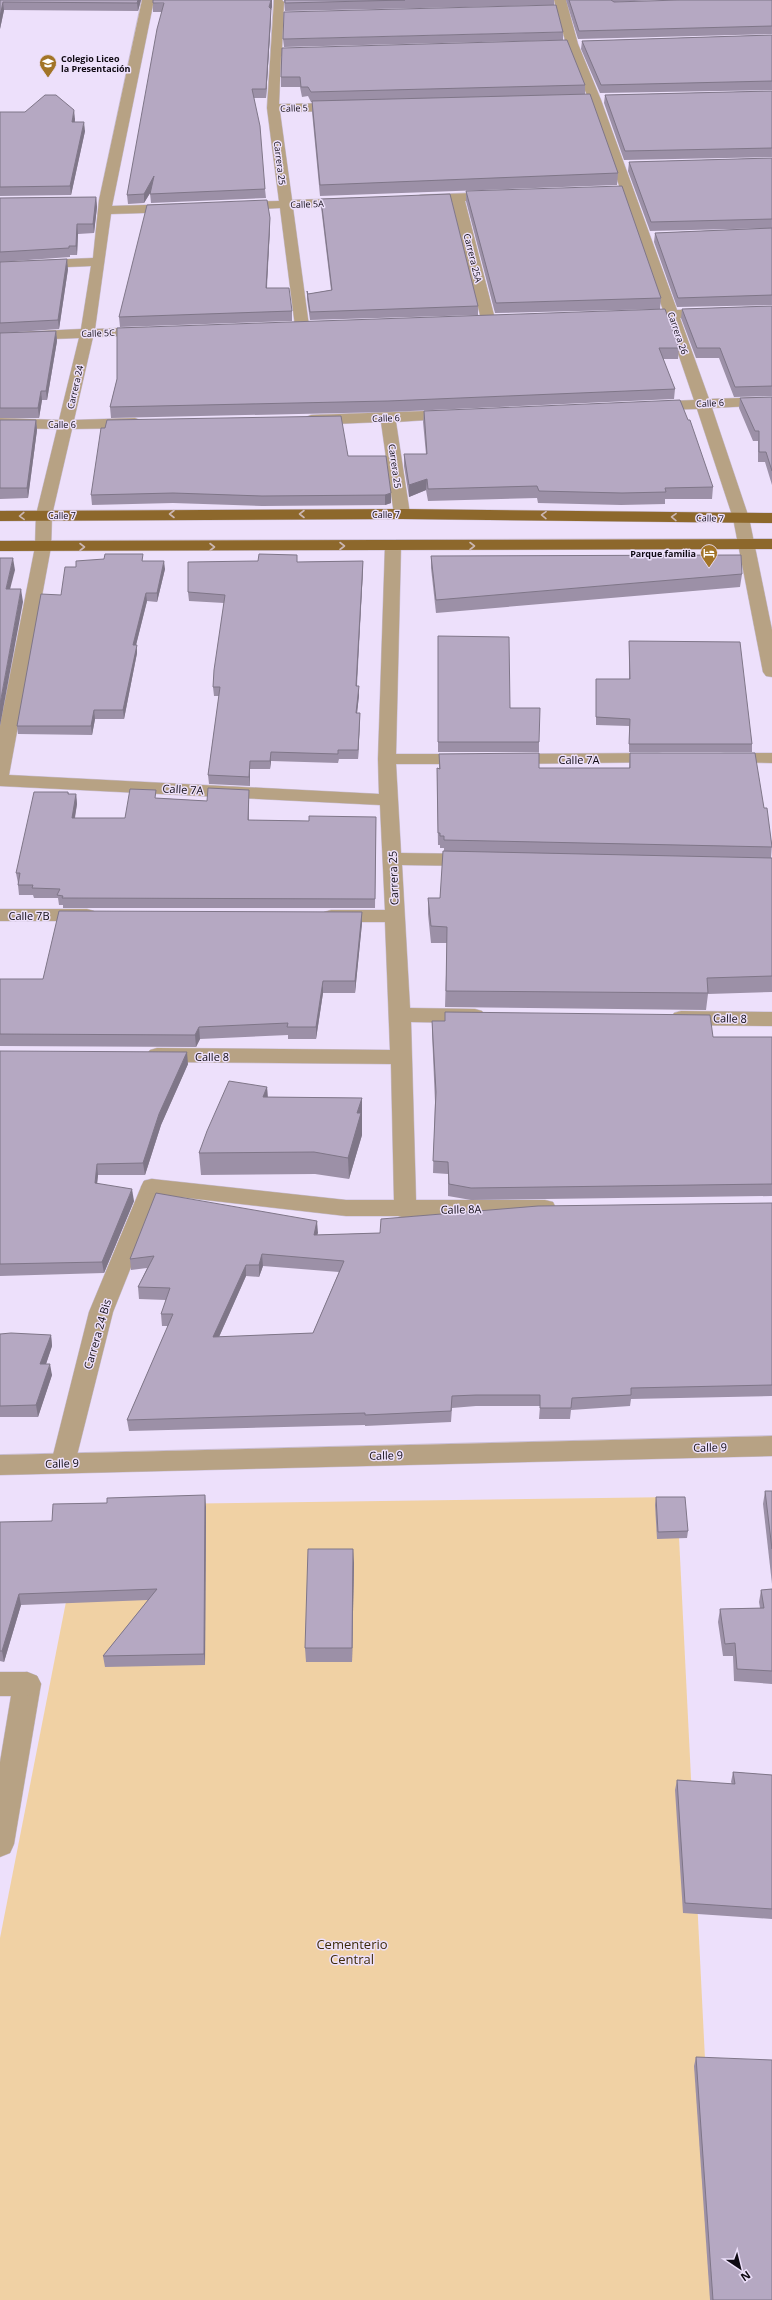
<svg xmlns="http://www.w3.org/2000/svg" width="772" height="2300" font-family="'Open Sans',sans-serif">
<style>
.green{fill:#f0d1a4}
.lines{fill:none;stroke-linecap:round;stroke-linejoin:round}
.pedestrian-casing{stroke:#c9bed6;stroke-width:1}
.minor-casing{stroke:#c9bed6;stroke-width:1}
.tertiary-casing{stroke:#c9bed6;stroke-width:1}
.primary-casing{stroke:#c9bed6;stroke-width:1}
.pedestrian{fill:#b7a284;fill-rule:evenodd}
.minor{fill:#b7a284;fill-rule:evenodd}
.tertiary{fill:#b7a284;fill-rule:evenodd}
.primary{fill:#8d682c;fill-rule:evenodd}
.wall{fill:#9c90a7;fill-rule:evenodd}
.shaded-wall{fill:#7f7688}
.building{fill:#b5a8c2;stroke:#7f7688;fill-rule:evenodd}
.oneway{stroke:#cbb6b3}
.labels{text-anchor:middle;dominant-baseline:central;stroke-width:3;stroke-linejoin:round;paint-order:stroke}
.far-poi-label{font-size:9px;font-weight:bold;fill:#0f0a13;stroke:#ede0fb;text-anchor:start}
.far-street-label{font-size:9px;fill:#0f0a13;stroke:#ede0fb}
.street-label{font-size:11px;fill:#0f0a13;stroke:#ede0fb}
.near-park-label{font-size:13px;fill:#3e2b0a;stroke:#ede0fb}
</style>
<rect width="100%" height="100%" fill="#ede0fb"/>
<polygon class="green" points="677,1497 717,2300 0,2300 0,1938 85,1505"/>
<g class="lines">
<g class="pedestrian-casing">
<g id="pedestrian">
<polygon points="152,1179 160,1181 163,1187 113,1312 75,1463 72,1470 63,1473 54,1470 51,1463 89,1312 141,1187 144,1181"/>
<polygon points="27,1672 37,1676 41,1684 14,1844 10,1853 0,1857 0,1762 13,1684 17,1676"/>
</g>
</g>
<g class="minor-casing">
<g id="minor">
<polygon points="142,0 154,0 112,206 176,204 183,208 176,212 111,214 95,329 147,327 154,331 147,335 93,337 74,420 135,418 140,420 143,423 140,426 135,428 72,429 52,515 51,547 9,775 379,794 378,759 385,546 387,543 399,543 401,546 396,754 469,754 475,755 478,759 475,763 469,764 396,764 401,853 473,854 480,856 483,860 480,864 473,866 402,865 410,1008 475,1009 482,1011 485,1016 482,1021 475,1023 411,1022 416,1200 545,1200 553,1202 556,1208 553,1214 545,1216 412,1216 405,1218 398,1216 346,1216 144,1193 141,1187 144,1181 152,1179 346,1200 394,1200 391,1064 157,1062 150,1060 146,1055 150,1050 157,1048 390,1050 385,922 331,922 324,920 321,916 324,912 331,910 385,910 380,805 0,786 0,726 35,547 36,515 57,429 0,428 0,418 59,420 79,338 0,341 0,333 81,329 91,266 0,270 0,262 93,258 99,200"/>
<polygon points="274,0 282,0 284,2 282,49 311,49 317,52 311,55 281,56 279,104 341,103 347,107 341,111 280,112 292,200 352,198 359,202 352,206 293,208 309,326 302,330 295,326 280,208 238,210 231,206 238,202 279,201 267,108"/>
<polygon points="554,0 566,0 578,44 601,100 677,310 710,309 717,313 710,317 680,318 709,399 772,397 772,405 712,408 749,518 747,521 735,521 733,518 697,409 653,410 646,406 653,402 694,400 666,318 637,319 630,315 637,311 663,310 589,100 566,44"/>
<polygon points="496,192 503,196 501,199 465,201 495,319 488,323 481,319 452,202 420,203 413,199 420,195"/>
<polygon points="453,410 458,412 461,415 458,418 396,422 410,514 408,517 396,517 394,514 381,422 311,425 306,423 303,420 306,417 311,415"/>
<polygon points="659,753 665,754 668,758 665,762 509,764 503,763 500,759 503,755 509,754"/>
<polygon points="725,753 772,753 772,763 719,762 716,758 719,754"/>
<polygon points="0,909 87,909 94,911 97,915 94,919 87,921 0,921"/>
<polygon points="681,1011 772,1012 772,1026 681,1025 674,1023 671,1018 674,1013"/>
<polygon points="772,1436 772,1456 0,1475 0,1455"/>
<polygon points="0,1672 27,1672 37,1676 41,1684 37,1692 27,1696 0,1696"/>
</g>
</g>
<g class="tertiary-casing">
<polygon id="tertiary" points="741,513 747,515 749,518 772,630 772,677 766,676 763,672 733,518 735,515"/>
</g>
<g class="primary-casing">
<g id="primary">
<polygon points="402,509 772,513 772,523 402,519 0,521 0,511"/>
<polygon points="772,539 772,549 0,551 0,541"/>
</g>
</g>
<use href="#pedestrian" class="pedestrian"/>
<use href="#minor" class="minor"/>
<use href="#tertiary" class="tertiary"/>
<use href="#primary" class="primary"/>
</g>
<g class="wall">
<polygon points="0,0 141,0 138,11 4,10 0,29"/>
<polygon points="284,0 554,0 554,5 285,11"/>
<polygon points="566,0 655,0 614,2 772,0 772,90 600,93 581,49 582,41 772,35 772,34 578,39"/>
<polygon points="153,3 272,7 271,10 271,18 266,98 254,98 265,189 266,198 151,203 150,193 144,203 128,204 127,195 162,12 153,12"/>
<polygon points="563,32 563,40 284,47 283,39"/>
<polygon points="282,48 585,85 585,94 618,173 617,185 320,196 312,112 312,102 311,102 308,96 302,97 300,87 281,87 281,77"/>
<polygon points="772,91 772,157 624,160 604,103 605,95"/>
<polygon points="0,112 75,119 75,122 85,131 71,195 0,196"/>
<polygon points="772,158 772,228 650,231 628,171 629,162"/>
<polygon points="466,191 661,298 660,309 495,313 466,201"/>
<polygon points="96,197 97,207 94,233 78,234 77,255 70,255 70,257 0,262 0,198"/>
<polygon points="321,199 478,306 478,315 310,320 307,299 307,291 308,294 331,290 321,207"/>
<polygon points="270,218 270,227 267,288 292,311 292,321 120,327 119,317"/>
<polygon points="772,228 772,305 677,307 654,242 655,233"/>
<polygon points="0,262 68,269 59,329 3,333 56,331 57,341 47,400 42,400 39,418 0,418"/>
<polygon points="772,306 772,396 734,397 719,358 696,358 681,318 682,309"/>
<polygon points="117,328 679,348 678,359 663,359 675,389 674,399 388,412 111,418 110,407 117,379"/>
<polygon points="772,397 772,485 765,462 758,462 758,441 753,441 739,408 740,398"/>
<polygon points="424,411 713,487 712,499 665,499 665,504 621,505 538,503 537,498 428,501 426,490 409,497 404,466 404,454 426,454 423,422"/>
<polygon points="0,420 36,420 37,430 28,498 0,499"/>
<polygon points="348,456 386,456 391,503 385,505 262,506 173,503 92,505 91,495"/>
<polygon points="297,555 297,562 363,561 363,569 357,686 359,695 357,713 360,713 358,759 339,759 338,763 271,761 270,769 250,769 250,786 209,784 208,775 219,696 214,696 213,687 224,603 189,601 188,592 258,561"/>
<polygon points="431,556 742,574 740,587 436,613 431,568"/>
<polygon points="144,561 165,569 157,602 147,601 136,645 137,653 124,719 95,719 92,735 18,734 17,726 61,595 76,567"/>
<polygon points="438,636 539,742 539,752 438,752"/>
<polygon points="629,641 752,744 752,752 629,752 629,726 596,725 596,679 629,679"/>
<polygon points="630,753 764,808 772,844 771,858 772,858 772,992 708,994 706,1010 445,1007 447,943 431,943 428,914 428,898 440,898 444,851 444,848 440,848 440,845 438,845 437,780 437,768 439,769 439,754 539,768 629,768"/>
<polygon points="68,792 69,794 76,794 77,804 75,818 125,818 157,798 207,801 249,800 249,820 309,821 376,817 375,908 63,908 63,905 59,905 58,898 34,898 33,895 19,895 18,885 18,883 16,873"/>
<polygon points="362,923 355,993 323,993 316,1039 288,1039 288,1035 200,1039 196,1047 0,1046 0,979 43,979"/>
<polygon points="432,1021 713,1037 772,1037 772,1196 471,1200 448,1196 448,1174 433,1173 435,1102 432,1033"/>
<polygon points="0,1051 188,1064 161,1125 145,1175 98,1175 97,1183 134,1201 104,1273 0,1276"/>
<polygon points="267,1087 268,1097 362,1098 362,1135 349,1179 315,1174 201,1175 199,1153"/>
<path d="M772 1203V1396L631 1399 630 1406 571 1410 570 1419H539L540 1406H476L452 1408 451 1422 365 1426V1425L129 1431 127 1420 168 1326H162L161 1314 166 1300 139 1299 138 1287 147 1268 131 1270 130 1259 317 1221V1235L380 1233ZM263 1266 339 1272 313 1333 219 1337 246 1276 259 1277Z"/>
<polygon points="0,1334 51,1335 52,1346 46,1364 52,1375 38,1417 0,1417"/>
<polygon points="765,1491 772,1491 772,1584 763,1504"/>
<polygon points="656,1497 688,1531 687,1538 657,1539 655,1505"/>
<polygon points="206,1507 205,1665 105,1667 103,1656 148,1600 21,1605 4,1662 0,1661 0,1522 52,1521"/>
<polygon points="354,1563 352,1662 306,1662 305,1648"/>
<polygon points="772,1589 772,1684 734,1681 733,1656 723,1656 718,1622 720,1609 760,1608 759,1602 761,1590"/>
<polygon points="733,1772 772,1775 772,1919 683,1913 675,1790 677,1780 732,1784 731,1782"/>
<polygon points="696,2057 772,2300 710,2300 694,2066"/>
</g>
<g class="shaded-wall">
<polygon points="138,0 141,0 138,11 137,3"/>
<polygon points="271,0 272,0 272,7 271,10 271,18 266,98 266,89 269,7"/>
<polygon points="3,2 4,10 0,29 0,17"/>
<polygon points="74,110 75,119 73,131 72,122"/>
<polygon points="84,122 85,131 71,195 70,186"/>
<polygon points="154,176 155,185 144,203 144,194"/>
<polygon points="96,197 97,207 94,233 93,224"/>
<polygon points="270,218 270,227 266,298 266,288"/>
<polygon points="77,224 78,234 77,255 76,246"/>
<polygon points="67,259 68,269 59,329 58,320"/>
<polygon points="56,331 57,341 47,400 46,391"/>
<polygon points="41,391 42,400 39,418 38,408"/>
<polygon points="36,420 37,430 28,498 27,488"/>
<polygon points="427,479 426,490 409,497 409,485"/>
<polygon points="391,493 391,503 385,505 385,495"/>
<polygon points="13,558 15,570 7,601 6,589"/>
<polygon points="164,561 165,569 157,602 157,593"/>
<polygon points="363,561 363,569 356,695 356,686"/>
<polygon points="21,589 23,602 0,726 0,704"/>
<polygon points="146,593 147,601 134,653 133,645"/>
<polygon points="137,645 137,653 124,719 123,710"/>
<polygon points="359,686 359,695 356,722 356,713"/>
<polygon points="94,710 95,719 92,735 91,726"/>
<polygon points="360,713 360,722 358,759 358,750"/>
<polygon points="271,752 271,761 270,769 270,761"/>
<polygon points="250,761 250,786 249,777"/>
<polygon points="76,794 77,804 73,827 72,818"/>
<polygon points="362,912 362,923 355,993 355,981"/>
<polygon points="323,981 323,993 316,1039 316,1027"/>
<polygon points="199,1027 200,1039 196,1047 195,1035"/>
<polygon points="187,1052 188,1064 161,1125 145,1175 143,1163 159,1114"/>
<polygon points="267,1087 268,1109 263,1097"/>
<polygon points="362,1098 362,1135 349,1179 348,1158 357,1113"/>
<polygon points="97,1164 98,1175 96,1194 95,1183"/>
<polygon points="132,1189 134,1201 104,1273 102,1262"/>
<polygon points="317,1221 318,1233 314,1246 314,1235"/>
<polygon points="262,1254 263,1266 259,1277 259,1265"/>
<polygon points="246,1265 246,1276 214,1348 213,1337"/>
<polygon points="51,1335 52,1346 42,1376 40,1364"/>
<polygon points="50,1364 52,1375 38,1417 36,1405"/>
<polygon points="205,1495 206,1507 205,1665 204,1654"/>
<polygon points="353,1549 354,1563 352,1662 352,1648"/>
<polygon points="19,1594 21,1605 4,1662 2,1651"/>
</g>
<g class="building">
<polygon points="0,0 138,0 137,3 3,2 0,17"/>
<polygon points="153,0 271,0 269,7 271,9 266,89 252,89 260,126 265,189 150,194 154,176 144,194 127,195 157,29 164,3 153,3"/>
<polygon points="285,0 405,0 285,3"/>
<polygon points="569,0 611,0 614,2 679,0 772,0 772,26 579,31"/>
<polygon points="556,5 563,32 283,39 284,12"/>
<polygon points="772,35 772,81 601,85 582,41"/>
<polygon points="567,40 585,85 311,92 308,87 301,87 300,77 281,77 282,48"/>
<polygon points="772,91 772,148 625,151 605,95"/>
<polygon points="590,94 618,173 320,185 312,101"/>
<polygon points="45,95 56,95 74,110 72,122 84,122 70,186 0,187 0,112 25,112"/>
<polygon points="772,158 772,219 651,222 629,162"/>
<polygon points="622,186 661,298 496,303 466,191"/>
<polygon points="450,194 478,306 310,312 307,291 308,294 332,290 321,199"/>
<polygon points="96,197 93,224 77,224 76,246 69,246 69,248 0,252 0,198"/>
<polygon points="267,200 270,218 266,288 289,288 292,311 119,317 147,205"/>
<polygon points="772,228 772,295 678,298 655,233"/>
<polygon points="67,259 58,320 0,323 0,262"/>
<polygon points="772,306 772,386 735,387 720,348 697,348 682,309"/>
<polygon points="665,309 679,348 659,348 675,389 388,401 110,407 117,379 117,328"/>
<polygon points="56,331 46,391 41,391 38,408 0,408 0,333"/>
<polygon points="772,397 772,471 766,452 759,452 759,431 755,431 740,398"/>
<polygon points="680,400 688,420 690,420 713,487 665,488 666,492 622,493 539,491 537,486 428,489 427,479 409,485 404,454 427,454 424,411"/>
<polygon points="341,416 348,456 386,456 391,493 385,495 262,496 173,493 91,495 101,428 105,428 107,420"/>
<polygon points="0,420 36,420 27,488 0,488"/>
<polygon points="105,554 143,554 142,561 164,561 157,593 146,593 133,645 137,645 123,710 94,710 91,726 17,726 41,594 61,595 65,567 76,567 76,561 104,559"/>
<polygon points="259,554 297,555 297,562 363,561 356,686 359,686 356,713 360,713 358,750 338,750 338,754 271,752 270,761 250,761 249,777 208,775 220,687 213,687 214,670 225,595 188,592 188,562 258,561"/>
<polygon points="741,555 742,574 436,600 431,556"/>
<polygon points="0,558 13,558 6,589 21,589 0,704"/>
<polygon points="438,636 509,637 510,708 540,708 539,742 438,742"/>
<polygon points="629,641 740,642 752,744 629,744 630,719 596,717 596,679 630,679"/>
<polygon points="539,753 539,768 630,768 630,753 755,753 764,808 767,808 772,847 444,840 444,836 440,836 440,833 438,833 437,768 440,769 439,754"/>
<polygon points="208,788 249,790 248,820 309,821 309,816 376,817 375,899 62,898 63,896 57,895 60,889 32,888 33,885 18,885 20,873 16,873 34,792 68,792 68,794 76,794 72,818 125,818 130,789 156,790 155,798 207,801"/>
<polygon points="443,851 772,858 772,976 707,978 708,993 446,991 447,927 431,926 428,898 440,898"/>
<polygon points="59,911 362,912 355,981 323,981 316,1027 287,1027 288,1023 199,1027 195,1035 0,1034 0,979 43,979"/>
<polygon points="445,1012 710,1015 713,1037 772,1037 772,1184 471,1188 449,1184 448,1162 433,1161 436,1092 432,1021 445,1021"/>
<polygon points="0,1051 187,1052 159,1114 143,1163 97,1164 95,1183 132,1189 102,1262 0,1264"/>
<polygon points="229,1081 267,1087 263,1097 362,1098 357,1113 361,1113 348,1158 314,1152 199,1153 207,1131"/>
<path d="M156 1193 317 1221 314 1235 380 1233 381 1219 538 1206 772 1203V1385L631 1388V1395L572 1398 571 1408H540V1395H476L452 1396 451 1411 365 1415V1413L127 1420 173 1314H161L170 1288 138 1287 154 1256 130 1259ZM262 1254 344 1261 313 1333 213 1337 246 1265H259Z"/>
<polygon points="11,1333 51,1335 40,1364 50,1364 36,1405 0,1406 0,1334"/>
<polygon points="765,1491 772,1491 772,1549"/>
<polygon points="205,1495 204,1654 103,1656 157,1589 19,1594 2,1651 0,1651 0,1522 52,1521 53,1504 107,1503 107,1498"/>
<polygon points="656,1497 685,1497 688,1531 658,1532"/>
<polygon points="308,1549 353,1549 352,1648 305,1648"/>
<polygon points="772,1589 772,1671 737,1669 735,1643 725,1644 720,1609 764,1608 761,1590"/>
<polygon points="733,1772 772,1775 772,1909 685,1903 677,1780 735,1784"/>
<polygon points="696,2057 772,2060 772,2300 713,2300"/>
</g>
<defs><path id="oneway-chevron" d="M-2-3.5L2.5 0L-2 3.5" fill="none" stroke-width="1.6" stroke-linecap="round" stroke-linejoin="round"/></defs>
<g class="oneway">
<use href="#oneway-chevron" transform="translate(172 514) rotate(180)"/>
<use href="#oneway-chevron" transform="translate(302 514) rotate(180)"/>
<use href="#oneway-chevron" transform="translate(544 515) rotate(-179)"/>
<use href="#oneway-chevron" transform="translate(22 516) rotate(178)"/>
<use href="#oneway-chevron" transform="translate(674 517) rotate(-179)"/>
<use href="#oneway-chevron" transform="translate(342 546)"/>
<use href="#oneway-chevron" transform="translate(472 546)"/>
<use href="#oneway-chevron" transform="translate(82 547)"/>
<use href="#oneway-chevron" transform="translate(212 547)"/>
</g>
<defs>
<g id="school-pin" transform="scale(0.9)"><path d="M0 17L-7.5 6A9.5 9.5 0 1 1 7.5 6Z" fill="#a27427" stroke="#ede0fb"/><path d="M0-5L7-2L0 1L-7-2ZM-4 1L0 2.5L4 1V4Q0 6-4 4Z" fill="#fff"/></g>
<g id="hotel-pin" transform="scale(0.9)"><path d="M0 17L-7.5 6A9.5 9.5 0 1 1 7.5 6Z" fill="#a27427" stroke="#ede0fb"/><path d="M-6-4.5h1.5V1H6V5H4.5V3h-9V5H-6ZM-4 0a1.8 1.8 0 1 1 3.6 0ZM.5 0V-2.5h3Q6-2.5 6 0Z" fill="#fff"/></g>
</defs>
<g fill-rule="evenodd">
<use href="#school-pin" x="48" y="63"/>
<use href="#hotel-pin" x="709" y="553"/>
</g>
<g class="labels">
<g class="far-poi-label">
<text x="61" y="58">Colegio Liceo<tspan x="61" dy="10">la Presentación</tspan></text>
<text x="696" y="553" text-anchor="end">Parque familia</text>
</g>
<g class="far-street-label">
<text transform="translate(294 108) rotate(-2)">Calle 5</text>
<text transform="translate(280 163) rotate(83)">Carrera 25</text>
<text transform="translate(307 204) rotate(-2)">Calle 5A</text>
<text transform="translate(473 258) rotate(76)">Carrera 25A</text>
<text transform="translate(98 333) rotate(-2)">Calle 5C</text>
<text transform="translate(678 333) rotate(71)">Carrera 26</text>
<text transform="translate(75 387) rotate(-77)">Carrera 24</text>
<text transform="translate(710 403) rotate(-3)">Calle 6</text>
<text transform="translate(386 418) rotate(-2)">Calle 6</text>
<text x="62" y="424">Calle 6</text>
<text transform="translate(395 466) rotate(82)">Carrera 25</text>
<text x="386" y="514">Calle 7</text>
<text x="62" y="515">Calle 7</text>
<text transform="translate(710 518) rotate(1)">Calle 7</text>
</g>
<g class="street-label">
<text x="579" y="759">Calle 7A</text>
<text transform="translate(183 789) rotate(3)">Calle 7A</text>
<text transform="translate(393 878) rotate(-92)">Carrera 25</text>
<text x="29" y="915">Calle 7B</text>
<text transform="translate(730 1018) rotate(1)">Calle 8</text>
<text x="212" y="1056">Calle 8</text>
<text transform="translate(461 1209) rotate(-1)">Calle 8A</text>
<text transform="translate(97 1334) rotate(-74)">Carrera 24 Bis</text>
<text transform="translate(710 1447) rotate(-1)">Calle 9</text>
<text transform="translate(386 1455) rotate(-1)">Calle 9</text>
<text transform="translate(62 1463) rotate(-2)">Calle 9</text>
</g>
<g class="near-park-label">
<text x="352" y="1944">Cementerio<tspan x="352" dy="15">Central</tspan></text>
</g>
</g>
<g transform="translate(740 2268) rotate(145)" stroke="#ede0fb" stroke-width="3" paint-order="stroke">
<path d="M0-3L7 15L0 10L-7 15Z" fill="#0f0a13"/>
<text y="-6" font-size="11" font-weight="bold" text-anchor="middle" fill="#0f0a13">N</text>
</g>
</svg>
